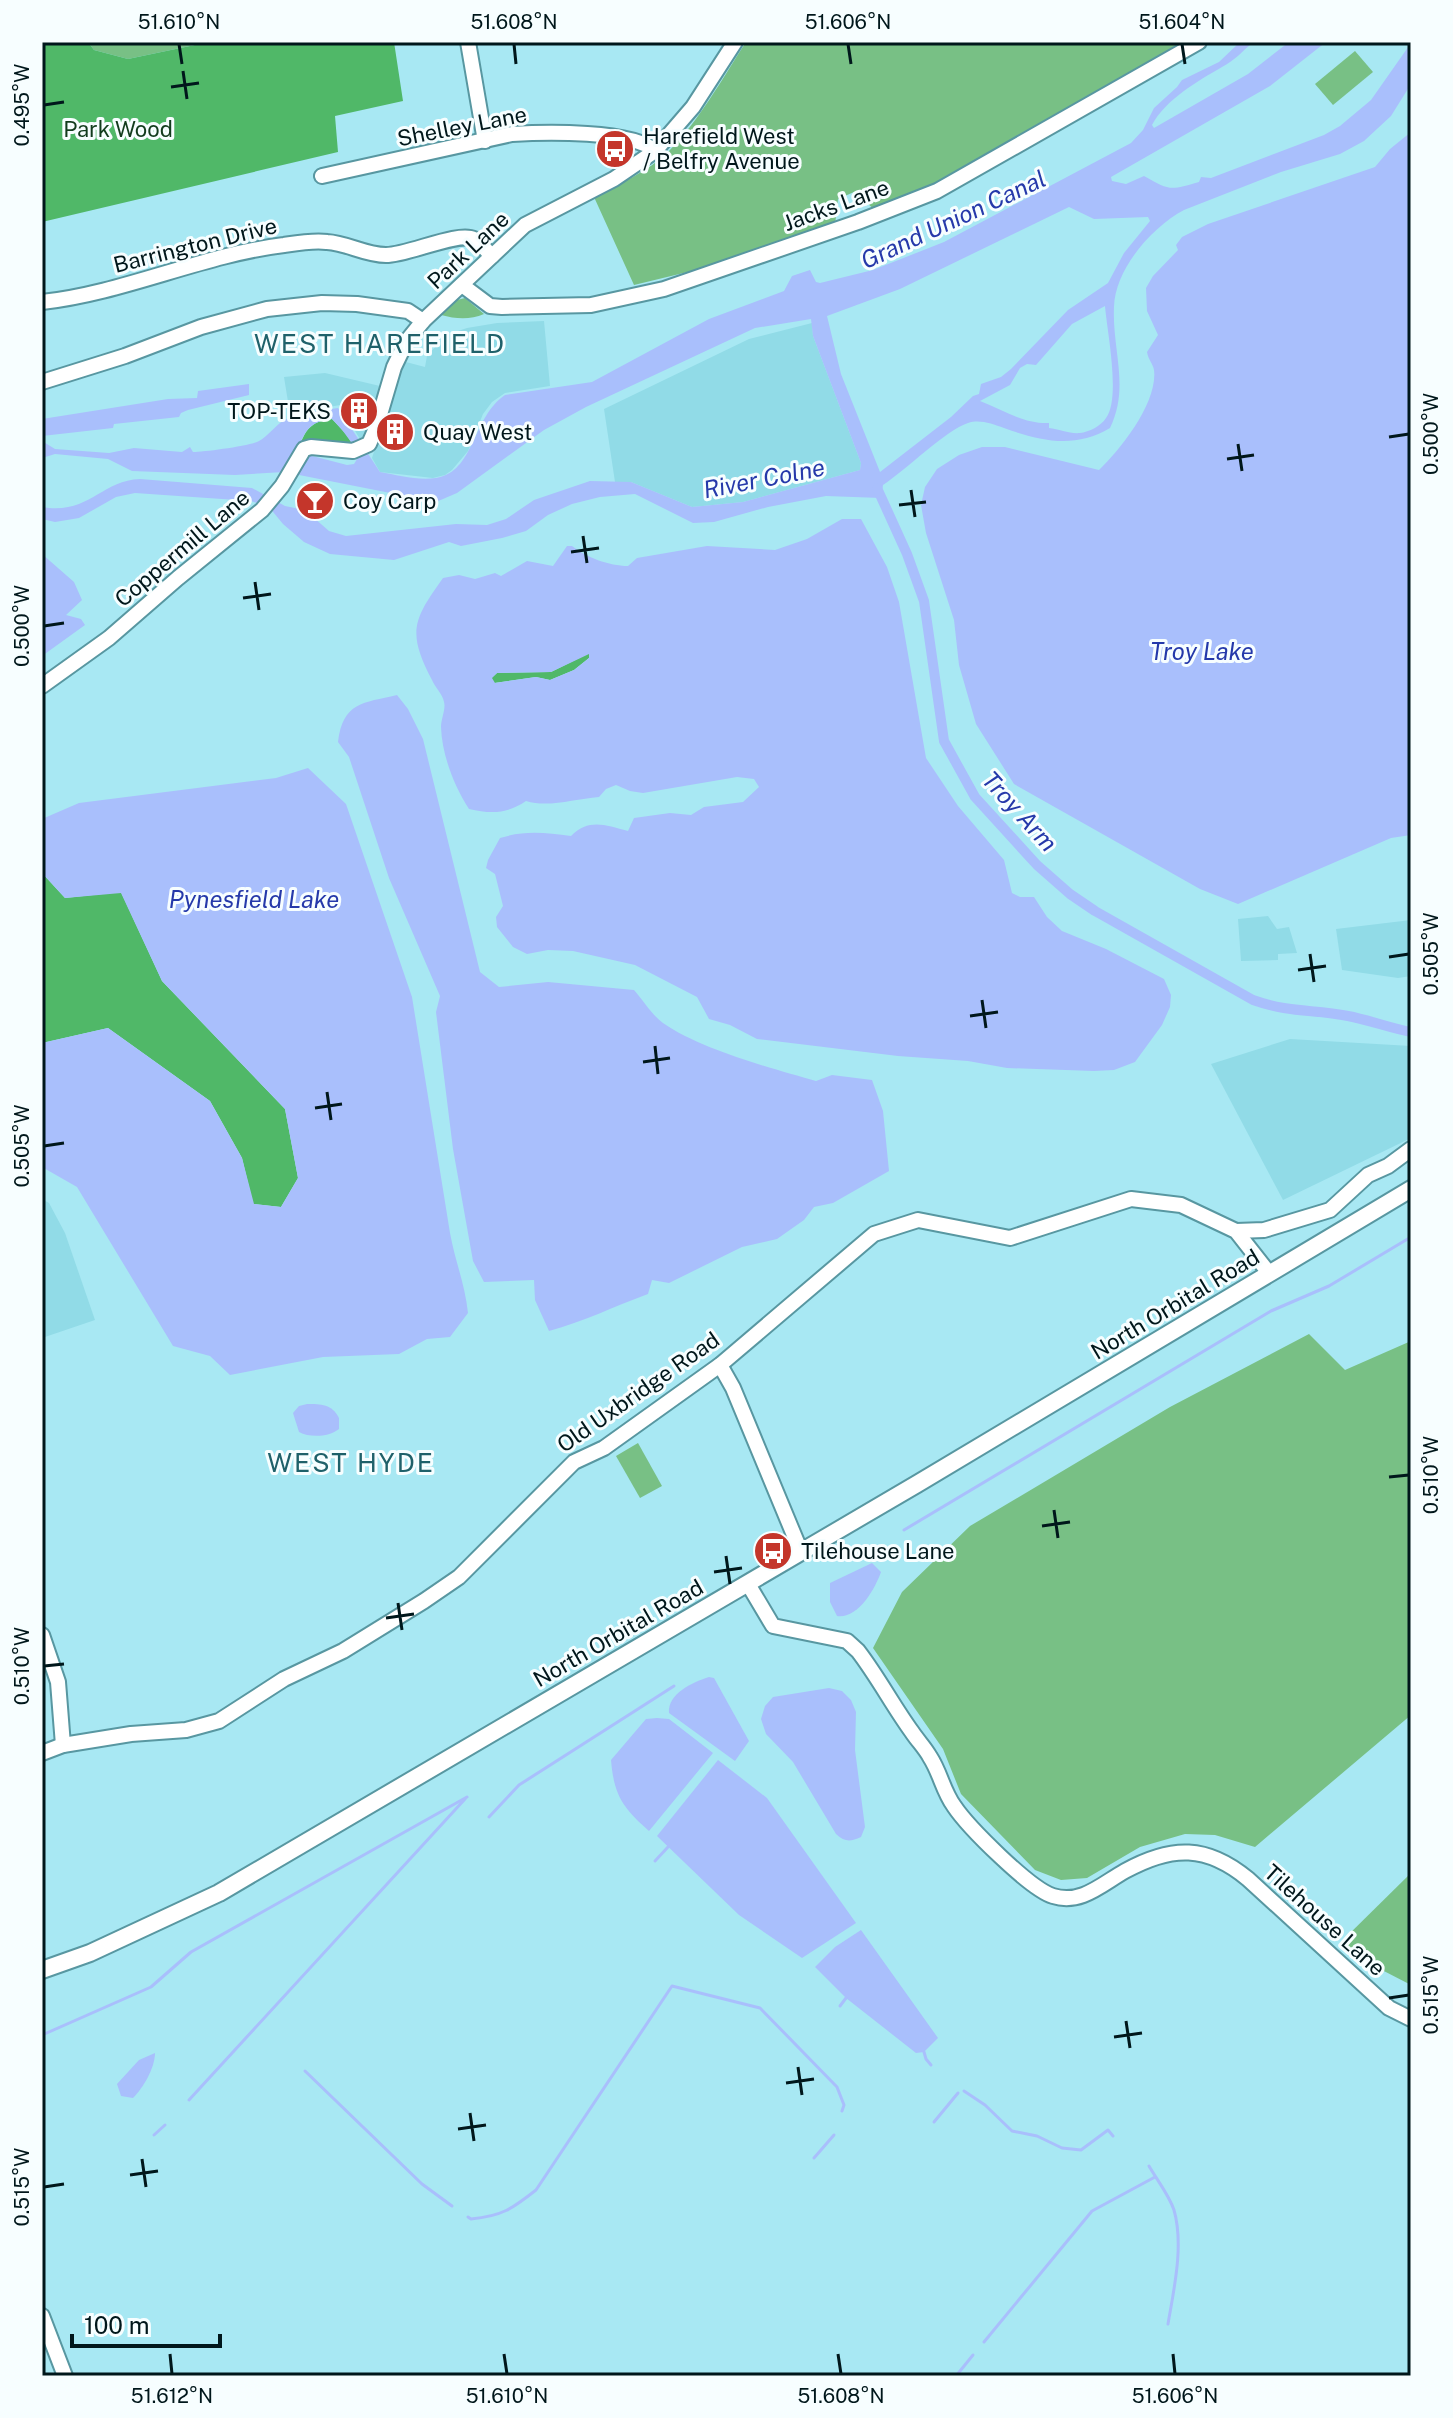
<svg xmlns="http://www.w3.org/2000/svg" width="1453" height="2418" font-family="'Public Sans',sans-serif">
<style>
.built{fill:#91dbe7}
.green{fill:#78c085}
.forest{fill:#50b868}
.water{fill:#a9bffc;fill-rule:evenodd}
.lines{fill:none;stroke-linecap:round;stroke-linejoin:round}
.stream{stroke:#a9bffc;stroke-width:3}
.canal{stroke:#a9bffc;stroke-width:10}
.minor-casing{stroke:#5897a1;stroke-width:18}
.major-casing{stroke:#5897a1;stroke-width:20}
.minor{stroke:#fff;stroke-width:14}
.major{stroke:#fff;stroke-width:16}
.ticks{fill:none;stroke:#00171b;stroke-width:3}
.labels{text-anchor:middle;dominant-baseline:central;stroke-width:6;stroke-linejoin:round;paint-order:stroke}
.street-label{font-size:22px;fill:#00171b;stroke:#f7feff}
.park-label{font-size:22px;fill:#123c1d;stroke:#f7feff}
.poi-label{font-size:22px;fill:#00171b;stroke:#f7feff;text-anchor:start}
.water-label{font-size:24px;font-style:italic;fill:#2539aa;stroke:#f7feff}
.quarter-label{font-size:26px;letter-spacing:2px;fill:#1f616a;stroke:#f7feff}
.neatline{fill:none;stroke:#00171b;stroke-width:3}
.ticks-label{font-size:20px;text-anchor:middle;fill:#00171b}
</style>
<rect width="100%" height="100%" fill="#a8e8f3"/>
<g class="built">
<polygon points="544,321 550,386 505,393 492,402 483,414 468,451 452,470 445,475 433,478 380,472 372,458 402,361 425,367 427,356 446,335 467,328 497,323"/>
<polygon points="812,323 813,336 861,463 860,470 743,502 692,507 631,482 615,482 604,409 749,339"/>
<polygon points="325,373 380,386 373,433 361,441 340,405 290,414 284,377"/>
<polygon points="1268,916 1277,929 1289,927 1297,953 1278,954 1278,960 1241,961 1238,919"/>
<polygon points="1411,920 1411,976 1398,978 1342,970 1336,929"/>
<polygon points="1290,1039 1411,1046 1411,1138 1283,1200 1211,1064"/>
<polygon points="42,1199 49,1203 65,1233 95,1320 42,1338"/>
</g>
<g class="green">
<polygon points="88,42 209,42 128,59 94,50"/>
<path d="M746 42H1210C1184 65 1148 74 1118 90 1037 130 960 178 875 210L854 192 838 199 835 225 700 269 634 285 594 197C619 184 647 172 668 152 699 121 722 79 746 42Z"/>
<polygon points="1355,51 1373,72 1333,105 1315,84"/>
<path d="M465 298 484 314C470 320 456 319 441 315L457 300Z"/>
<polygon points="1309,1334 1345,1370 1411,1341 1411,1715 1255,1847 1215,1835 1185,1834 1140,1847 1087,1878 1061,1880 1035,1870 961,1794 943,1749 873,1648 902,1592 970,1526 1170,1407"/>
<polygon points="638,1443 662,1486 640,1498 616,1456"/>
<polygon points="1411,1873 1411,1985 1380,1969 1340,1943"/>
</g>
<g class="forest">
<polygon points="42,42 88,42 94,50 128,59 209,42 394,42 403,101 335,116 338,152 42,222"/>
<path d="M332 419 346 434 354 446 300 445C306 428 313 421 332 419Z"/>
<polygon points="589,653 589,658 574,670 550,680 536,677 494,683 491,678 497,673 551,672"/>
<polygon points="42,873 65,898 121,892 162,981 285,1109 298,1178 281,1207 253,1204 242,1158 210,1101 108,1028 42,1043"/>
</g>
<g class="water">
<path d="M1240 42H1253C1243 51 1234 61 1222 67 1198 81 1166 99 1152 125L1154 128 1248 74 1289 42H1326L1270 86 1111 177 1112 181 1126 184 1144 176C1169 190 1169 191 1199 182L1201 177 1211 178 1324 135 1340 126 1371 100 1411 43V84L1391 116 1364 141 1340 154 1281 172 1184 210C1152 227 1115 269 1114 307 1112 350 1130 387 1110 428 1075 449 1040 441 1004 428 992 424 980 419 968 423 946 430 906 470 883 485L881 498 826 496 768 507 714 522 693 523 635 494 600 497 572 504 548 515 526 531 502 538 461 546 449 542 394 560 330 554 304 542 283 524 269 507 251 501 135 493 116 497 79 518 55 522 42 519V507C89 515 100 481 140 479L252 488 285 506 305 510 329 531 346 536 456 524 487 525 506 519 534 500 590 481 631 482 692 507 743 502 860 470 861 463 813 336 811 319 755 328 586 407 544 430 457 493 436 502 284 472 235 475 132 471 108 459 55 454 42 458V441L55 449 109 453 134 448 182 452 190 447 193 452C204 452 250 446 259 441 268 436 275 426 283 421 298 412 321 411 338 408L380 472C397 475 418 481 436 478 475 472 472 417 505 395L592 382 709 319 784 291 792 276 810 270 816 282 820 283 873 270 944 242 1131 143 1143 130 1154 108 1177 87 1182 80 1219 62ZM1069 207 1094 219 1148 217 1150 221 1124 253 1108 283 1068 310 1011 369 1001 377 981 384 979 394 973 396 951 417 880 472 841 374 827 316 900 289ZM1105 306C1107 331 1121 398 1106 418 1101 426 1089 432 1080 433 1070 434 1059 429 1049 428V423C1024 424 1003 410 980 401L1010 385 1020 368 1027 364 1036 365 1072 324ZM332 419C344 431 351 441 359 456L354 464 347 465 297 452C304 432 309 421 332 419Z"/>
<path d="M1411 132V835L1391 838 1238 904 1200 889 1014 784 976 724 959 665 954 620 926 533 921 505 925 487 937 469 959 455 982 447H1005L1099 470C1121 449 1158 402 1154 370 1153 364 1148 359 1147 352L1158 335 1147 311 1146 288 1153 276 1178 250 1176 245 1182 237 1208 224 1375 167 1390 149Z"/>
<polygon points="249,384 249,395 188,410 181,413 179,417 114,424 113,428 42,436 42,419 168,399 197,398 198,391"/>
<path d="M842 519H861L887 567 899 602 926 758 958 806 1004 860 1012 893 1020 897H1034L1047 917 1062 931 1106 949 1164 979 1171 995 1170 1007 1162 1025 1135 1062 1114 1070 1094 1071 1007 1068 968 1061 898 1056 757 1039 730 1025 709 1019 697 997 635 965 573 951 548 950 527 954 513 947 497 927 496 917 503 906 495 874 486 868 488 860 500 838C526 830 546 833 571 836 589 818 605 825 628 831L634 818 670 813 691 815 704 807 743 802 759 787 754 779 737 777 643 793 630 791 616 785 606 789 599 797C574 799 548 808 526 801 507 814 491 814 469 809 454 786 442 755 441 727 441 719 446 709 444 702 443 695 435 687 432 680 407 632 413 620 443 578L459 575 475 579 495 573 501 576 527 561 553 566 567 546H572C586 557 609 566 628 566L637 558 707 546 775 550 807 539ZM589 654V658L574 670 550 680 536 677 495 683 492 678 497 673 551 672Z"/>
<polygon points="42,554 74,582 82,600 66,615 81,619 85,625 42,656"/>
<path d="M397 695 408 709 423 739 480 972 499 987 548 982 634 990C643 1000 652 1015 663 1023 702 1050 771 1068 816 1081L832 1075 872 1080 883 1111 889 1171 833 1203 814 1207 804 1220 777 1239 742 1247 669 1283 652 1280 648 1294C615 1306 583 1322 549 1331L535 1300 534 1280 484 1282 473 1261 453 1149 436 1012 440 996 389 878 349 757 338 742C343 702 363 703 397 695Z"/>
<path d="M308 768 346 804 412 997 450 1233C455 1261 465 1284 468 1313L450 1337 427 1339 399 1354 323 1357 230 1375 210 1356 173 1346 77 1187 42 1167V1043L108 1028 210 1101 242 1158 254 1204 281 1207 298 1178 285 1109 162 981 121 893 65 898 42 873V819L79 803 276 778Z"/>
<path d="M307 1404C321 1404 332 1404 339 1418V1429C329 1437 310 1438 299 1432L293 1413 299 1406Z"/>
<path d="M872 1563 881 1572C875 1589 858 1619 837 1616L830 1602V1583Z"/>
<path d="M709 1677 714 1678 749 1741 735 1761 669 1713C667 1694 693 1682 709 1677Z"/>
<path d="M829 1688 842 1691 851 1700 856 1712 855 1750 865 1827 861 1837C850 1842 845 1842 836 1834L793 1762 766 1734 761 1719 765 1706 773 1697Z"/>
<path d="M657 1718 669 1719 713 1753 649 1831C623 1808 614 1796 611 1760L646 1719Z"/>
<polygon points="718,1760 767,1798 856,1923 802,1958 739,1915 657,1836"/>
<polygon points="861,1930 938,2038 924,2052 916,2053 846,1998 815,1967 835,1947"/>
<path d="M155 2053C155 2068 143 2088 133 2098L121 2096 117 2084 139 2060Z"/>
</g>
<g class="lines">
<g class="stream">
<polyline points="904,1530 1271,1311 1329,1286 1411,1237"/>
<polyline points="489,1817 519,1785 674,1686"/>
<polyline points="655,1861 668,1847"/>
<polyline points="840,2006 846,1998"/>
<polyline points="42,2035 151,1987 191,1952 467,1797"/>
<polyline points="924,2052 926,2059 931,2065"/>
<polyline points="305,2071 422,2184 452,2206"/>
<polyline points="964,2091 985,2105 1012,2131 1037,2136 1062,2148 1081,2150 1108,2130 1113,2136"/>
<polyline points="189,2100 465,1799"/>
<polyline points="934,2122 958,2093"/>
<polyline points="154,2135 165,2125"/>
<polyline points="814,2158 834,2135"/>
<path d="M1149 2166C1157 2180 1169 2195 1174 2210 1184 2245 1174 2289 1168 2324"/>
<path d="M468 2217 471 2219C502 2216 512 2209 536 2190L672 1986 760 2008 837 2087 844 2105 842 2111"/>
<polyline points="984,2342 1092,2211 1155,2177"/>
<polyline points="956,2376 973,2355"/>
</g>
<path class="canal" d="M877 488 907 554 924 601 944 741 975 797 1037 865 1070 894 1095 911 1253 1000C1290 1013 1313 1009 1348 1016 1369 1020 1390 1028 1411 1032"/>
<g class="minor-casing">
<g id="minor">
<polyline points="468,42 485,141"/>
<path d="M322 176 512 134C544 132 633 130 655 151"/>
<polyline points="462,285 490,306 502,307 591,305 664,289 858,222 937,191 1199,42"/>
<path d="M42 302C124 293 202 255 284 245 297 243 314 240 327 242 347 243 365 255 386 255 408 255 458 231 474 239 480 243 487 251 492 256"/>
<polyline points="42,382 125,356 201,327 267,309 322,303 357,304 408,311 423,321"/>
<polyline points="42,686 109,638 178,578 262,510 282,486 304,449 311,447 353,451 369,444 376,428 394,367 406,342 423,321 525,225 614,179 655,151 693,107 735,42"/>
<polyline points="1236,1231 1264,1230 1330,1210 1368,1175 1388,1166 1411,1149"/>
<polyline points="720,1365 733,1388 801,1552"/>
<path d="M748 1584 773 1626 847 1641 858 1651C878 1677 893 1706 912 1732 918 1741 925 1748 930 1757 940 1772 943 1791 954 1806 968 1827 1030 1889 1053 1896 1081 1905 1102 1884 1125 1871 1172 1845 1207 1845 1248 1879L1389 2008 1411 2019"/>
<polyline points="42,1635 58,1682 63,1745"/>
<polyline points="42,1753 63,1745 131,1734 186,1730 219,1721 284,1679 343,1651 424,1601 459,1577 574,1462 604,1448 720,1365 874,1234 918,1220 1010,1238 1131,1199 1181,1205 1236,1231 1269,1273"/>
<polyline points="42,2316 65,2376"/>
</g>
</g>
<g class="major-casing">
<polyline id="major" points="42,1970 90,1953 219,1893 917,1484 1411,1189"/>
</g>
<use href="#minor" class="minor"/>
<use href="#major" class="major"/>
</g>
<path class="ticks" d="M179 44 182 64M514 44 516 64M848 44 851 64M1182 44 1185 64M183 71 187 99M171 87 199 83M44 105 64 102M1389 437 1409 434M1238 444 1242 471M1227 459 1254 455M911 490 915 517M899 505 926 502M583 536 587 563M571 552 599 548M255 582 259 610M243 598 271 594M44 626 64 623M1310 954 1314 982M1389 957 1409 954M1298 970 1326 966M982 1000 986 1028M970 1016 998 1012M655 1046 658 1074M643 1062 670 1058M327 1092 331 1120M315 1108 342 1104M44 1146 64 1143M1389 1477 1409 1475M1054 1510 1058 1538M1042 1526 1070 1522M726 1556 730 1584M714 1572 742 1568M398 1603 402 1630M386 1618 414 1614M44 1666 64 1664M1389 1998 1409 1995M1126 2021 1130 2048M1114 2037 1142 2033M798 2067 802 2095M786 2083 814 2079M470 2113 474 2141M458 2129 486 2125M142 2159 146 2187M130 2175 158 2171M44 2187 64 2184M170 2354 172 2374M504 2354 507 2374M838 2354 841 2374M1173 2354 1175 2374"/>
<defs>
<g id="bus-disc" transform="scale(2)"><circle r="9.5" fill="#c4362b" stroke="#f7feff"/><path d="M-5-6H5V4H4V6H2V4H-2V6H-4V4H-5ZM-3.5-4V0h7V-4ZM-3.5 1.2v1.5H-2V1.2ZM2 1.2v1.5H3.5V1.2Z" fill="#fff"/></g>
<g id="building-disc" transform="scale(2)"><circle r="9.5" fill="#c4362b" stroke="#f7feff"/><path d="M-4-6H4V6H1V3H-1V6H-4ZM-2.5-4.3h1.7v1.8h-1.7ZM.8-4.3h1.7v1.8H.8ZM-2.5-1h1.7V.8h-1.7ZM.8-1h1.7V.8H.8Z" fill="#fff"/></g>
<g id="bar-disc" transform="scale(2)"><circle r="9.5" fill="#c4362b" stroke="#f7feff"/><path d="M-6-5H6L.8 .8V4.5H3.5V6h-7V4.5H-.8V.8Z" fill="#fff"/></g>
</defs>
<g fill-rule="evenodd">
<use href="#bus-disc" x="615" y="149"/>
<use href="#building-disc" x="359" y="411"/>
<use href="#building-disc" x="395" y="432"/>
<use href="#bar-disc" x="315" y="501"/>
<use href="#bus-disc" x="773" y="1551"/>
</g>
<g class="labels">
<g class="street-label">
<text transform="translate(462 126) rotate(-11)">Shelley Lane</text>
<text transform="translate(836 205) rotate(-20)">Jacks Lane</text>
<text transform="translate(195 245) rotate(-14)">Barrington Drive</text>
<text transform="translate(468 250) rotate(-43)">Park Lane</text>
<text transform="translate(182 548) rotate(-40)">Coppermill Lane</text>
<text transform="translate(1175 1304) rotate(-31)">North Orbital Road</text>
<text transform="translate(638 1392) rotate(-35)">Old Uxbridge Road</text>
<text transform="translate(618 1633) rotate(-30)">North Orbital Road</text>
<text transform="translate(1325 1920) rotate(42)">Tilehouse Lane</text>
</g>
<g class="park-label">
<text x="118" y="129">Park Wood</text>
</g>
<g class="poi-label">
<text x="643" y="136">Harefield West<tspan x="643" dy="25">/ Belfry Avenue</tspan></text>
<text x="331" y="411" text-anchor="end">TOP-TEKS</text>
<text x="423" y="432">Quay West</text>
<text x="343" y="501">Coy Carp</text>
<text x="801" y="1551">Tilehouse Lane</text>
</g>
<g class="water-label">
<text transform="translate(953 219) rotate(-25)">Grand Union Canal</text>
<text transform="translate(764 478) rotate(-11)">River Colne</text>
<text x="1202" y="651">Troy Lake</text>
<text transform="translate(1020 811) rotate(48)">Troy Arm</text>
<text x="254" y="899">Pynesfield Lake</text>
</g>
<g class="quarter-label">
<text x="380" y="343">WEST HAREFIELD</text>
<text x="351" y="1462">WEST HYDE</text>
</g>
</g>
<rect width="1453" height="2418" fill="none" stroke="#f7feff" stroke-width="88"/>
<path d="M72 2334v12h148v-12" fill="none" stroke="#00171b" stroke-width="4"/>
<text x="84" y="2334" font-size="24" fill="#00171b" stroke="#f7feff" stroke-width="6" paint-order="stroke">100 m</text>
<rect x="44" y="44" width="1365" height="2330" class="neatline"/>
<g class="ticks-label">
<text x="179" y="29">51.610°N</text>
<text x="514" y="29">51.608°N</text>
<text x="848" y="29">51.606°N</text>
<text x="1182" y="29">51.604°N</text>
<text transform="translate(22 105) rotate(-90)" y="7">0.495°W</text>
<text transform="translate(1431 434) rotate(-90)" y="7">0.500°W</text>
<text transform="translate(22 626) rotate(-90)" y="7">0.500°W</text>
<text transform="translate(1431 954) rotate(-90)" y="7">0.505°W</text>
<text transform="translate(22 1146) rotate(-90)" y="7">0.505°W</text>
<text transform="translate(1431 1475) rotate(-90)" y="7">0.510°W</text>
<text transform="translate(22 1666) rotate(-90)" y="7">0.510°W</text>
<text transform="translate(1431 1995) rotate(-90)" y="7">0.515°W</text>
<text transform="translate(22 2187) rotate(-90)" y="7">0.515°W</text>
<text x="172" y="2403">51.612°N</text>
<text x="507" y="2403">51.610°N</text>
<text x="841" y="2403">51.608°N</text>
<text x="1175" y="2403">51.606°N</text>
</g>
</svg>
